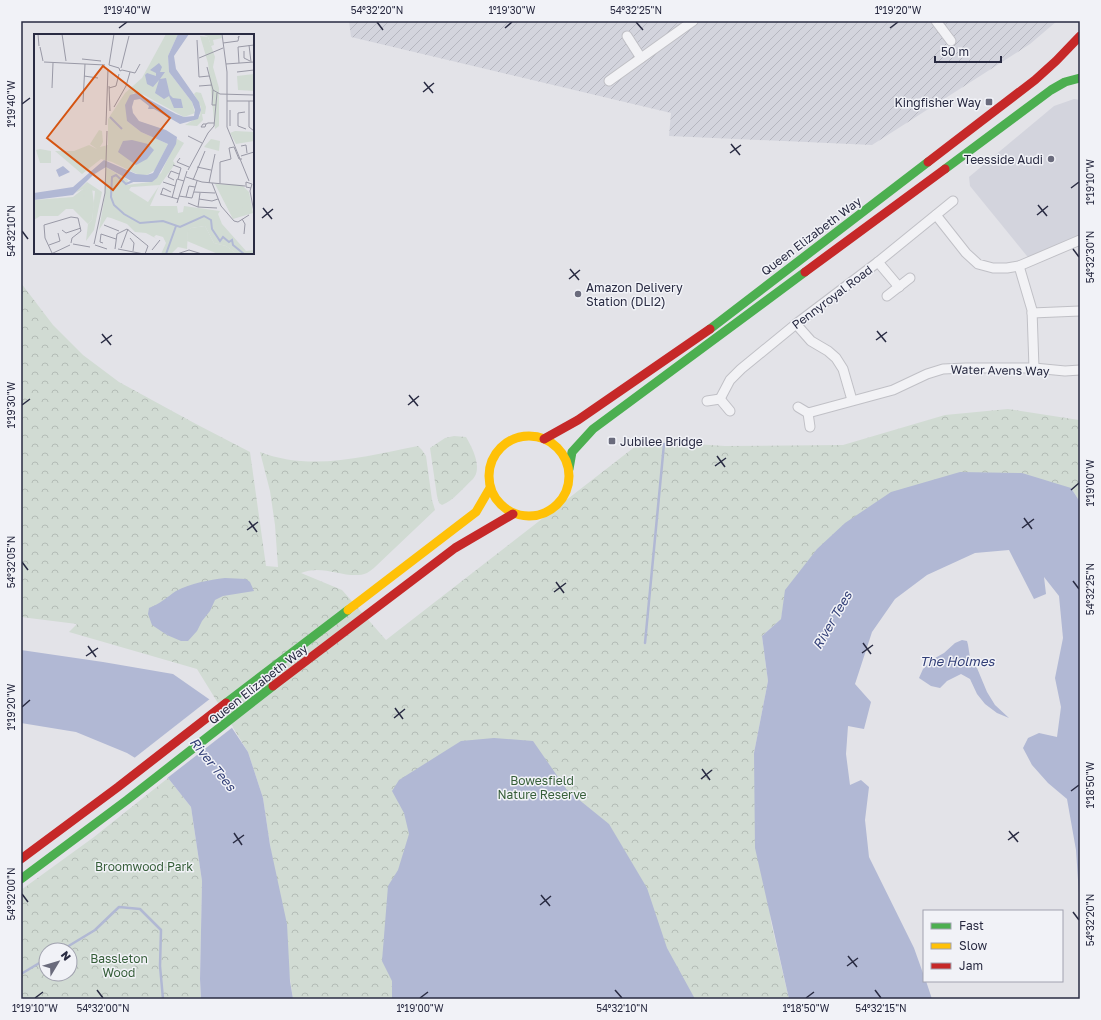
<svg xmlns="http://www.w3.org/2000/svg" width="1101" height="1020" font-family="'Golos Text',sans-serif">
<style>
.built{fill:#d3d4dd}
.industrial{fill:url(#industrial-furrows)}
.forest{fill:url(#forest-crowns);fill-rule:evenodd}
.water{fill:#b1b8d4}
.pier{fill:#e3e3e8}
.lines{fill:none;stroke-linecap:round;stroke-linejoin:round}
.stream{stroke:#b1b8d4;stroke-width:2.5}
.street-casing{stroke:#c0c0c6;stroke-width:11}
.street{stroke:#f2f2f5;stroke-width:9}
.fast{stroke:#4caf50;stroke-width:9}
.slow{stroke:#ffc107;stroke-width:9}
.jam{stroke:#c62828;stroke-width:9}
.ticks{fill:none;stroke:#292b42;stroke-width:1.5}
.poi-dot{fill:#6a6b7c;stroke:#f1f2f7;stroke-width:1.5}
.labels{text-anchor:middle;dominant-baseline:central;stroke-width:3;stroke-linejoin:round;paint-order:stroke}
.poi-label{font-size:12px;fill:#292b42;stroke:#f1f2f7;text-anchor:end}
.street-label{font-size:12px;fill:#292b42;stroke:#f1f2f7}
.park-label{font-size:12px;fill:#365e39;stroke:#f1f2f7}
.water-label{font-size:13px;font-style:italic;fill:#323f77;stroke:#f1f2f7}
.inset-river{fill:none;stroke:#b1b8d4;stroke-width:2}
.inset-road{fill:none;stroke:#9999a6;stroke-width:1}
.view{fill:#d55411;fill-opacity:0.15;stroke:#d55411;stroke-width:2}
.inset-edge{fill:none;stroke:#292b42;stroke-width:2}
.neatline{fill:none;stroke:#292b42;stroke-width:1.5}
.ticks-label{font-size:10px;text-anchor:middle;fill:#292b42}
</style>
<defs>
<pattern id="industrial-furrows" width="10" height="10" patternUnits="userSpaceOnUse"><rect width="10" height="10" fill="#d3d4dd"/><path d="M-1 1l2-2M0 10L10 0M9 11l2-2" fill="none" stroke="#b5b6bf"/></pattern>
<pattern id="forest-crowns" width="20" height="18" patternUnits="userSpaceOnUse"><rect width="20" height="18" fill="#d1dbd3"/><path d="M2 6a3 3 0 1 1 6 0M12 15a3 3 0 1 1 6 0" fill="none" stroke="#b3bcb6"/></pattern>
</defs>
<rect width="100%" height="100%" fill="#e3e3e8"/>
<polygon class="built" points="1074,99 1080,100 1080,241 1031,261 970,186 969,177 1054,106"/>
<polygon class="industrial" points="349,21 1057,21 1030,44 872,145 669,136 671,113 351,37"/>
<g class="forest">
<path d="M21 283 53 325 83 355 119 382 196 424 250 452 266 566 278 567 275 525 270 491 260 452C312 472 366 456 418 446L422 450 426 456 432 500 435 510 375 567C373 569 370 571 367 573 348 581 323 563 301 573L342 590 386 640 641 442 679 443 725 446 843 445 945 415 1008 409 1079 420 1080 418V502L1071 488 784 602 781 619 762 636 768 681 754 753 771 922 789 999H293L263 798 248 752 197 669 69 632 77 624 21 617Z"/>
<path d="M454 436 466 437C472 447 483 468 473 479 464 487 453 501 442 505L439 503 437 496 430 448 445 438Z"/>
<path d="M168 778 191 807 202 881 200 979 201 999H21V890L94 837ZM46 950H70V974H46Z"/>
</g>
<g class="water">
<polygon points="960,472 1022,473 1071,488 1080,502 1080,909 1076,850 1067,799 1048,783 1032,765 1023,748 1028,738 1039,733 1057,737 1061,707 1055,678 1063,638 1059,596 1044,577 1046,594 1034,599 1009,550 975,553 927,575 895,599 872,632 855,684 871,702 864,729 848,726 846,754 850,785 861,780 869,787 865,820 869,857 914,948 924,976 924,981 926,981 932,999 789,999 755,848 754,753 768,681 762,636 781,619 785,590 817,549 845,523 891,492"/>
<path d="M225 578 246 579 250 582 254 591 223 596 215 600 210 611 202 621 197 631 188 641H181L167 635 152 625 148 614 149 608C160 604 167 597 176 591 191 583 209 580 225 578Z"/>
<path d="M962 640 967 641C970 650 968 662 977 668L987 692 995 705 1009 718 997 713 985 704 977 694 970 679 961 674 947 681 940 688 931 686 919 678 923 669 935 658 944 653 955 643Z"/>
<polygon points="21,650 103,662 173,674 216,704 248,752 263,798 270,845 287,924 290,981 293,999 201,999 200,979 202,881 191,807 168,778 127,753 76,732 21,723"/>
<polygon points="494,738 533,741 567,790 609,824 647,888 667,948 695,999 392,999 392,981 382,961 388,886 398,870 409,834 404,813 392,791 399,780 461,741"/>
</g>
<polygon class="pier" points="211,698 217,702 233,727 166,779 133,759"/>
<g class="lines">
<g class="stream">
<polyline points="645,643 664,444"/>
<polyline points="62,950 95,930 119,907 140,909 161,930 160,966 163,999"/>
<polyline points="21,974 46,959"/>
</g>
<g class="street-casing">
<g id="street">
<polyline points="936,21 951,41"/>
<polyline points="627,36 641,58"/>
<polyline points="609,81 693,21"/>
<polyline points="936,215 966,253 978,264 993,268 1007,268 1019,266 1080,240"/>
<polyline points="878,262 899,287"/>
<polyline points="1019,266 1032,310 1034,368"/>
<polyline points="887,296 910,278"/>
<polyline points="1032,313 1080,311"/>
<polyline points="796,324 811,341 828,351 836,358 843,369 852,400"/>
<polyline points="720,399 730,380 741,369 796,324 878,262 953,201"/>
<polyline points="707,401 720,399 730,411"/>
<polyline points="798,407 808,413 893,390 927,374 943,369 966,368 1034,368 1065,371 1080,370"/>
<polyline points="808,413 810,427"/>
</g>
</g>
<use href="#street" class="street"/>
<g class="fast">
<polyline points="945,169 1051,90 1065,82 1080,78"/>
<polyline points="710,329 928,162"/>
<polyline points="569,469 572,452 593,429 805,272"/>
<polyline points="226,703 348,610"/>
<polyline points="21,879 127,800 273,686"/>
</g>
<g class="slow">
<circle cx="529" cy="476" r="40"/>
<polyline points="348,610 476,512 490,488"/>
</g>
<g class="jam">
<polyline points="928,162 1035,80 1056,61 1080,36"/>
<polyline points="805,272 945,169"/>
<polyline points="544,439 578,420 710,329"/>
<polyline points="273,686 455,548 513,514"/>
<polyline points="21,859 118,787 226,703"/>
</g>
</g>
<path class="ticks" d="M377 22 383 30M636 22 643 30M119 28 127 22M505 28 512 22M890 28 898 22M424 82 433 93M423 92 434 83M22 104 30 98M731 144 740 155M730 153 741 145M1071 188 1079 182M1038 205 1047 216M263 208 272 219M1037 215 1048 206M262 218 273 209M22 231 28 239M1073 249 1079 257M570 269 579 280M569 279 580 270M877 331 886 342M102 334 111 345M876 340 887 332M101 343 112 335M409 395 418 406M22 405 30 399M408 405 419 396M717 456 725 467M715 466 726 458M1071 490 1079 483M1024 518 1032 529M249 521 257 532M1022 528 1034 519M247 530 258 522M22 562 28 570M1073 581 1079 589M556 582 564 593M554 592 566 583M863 643 871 654M88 646 96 657M862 653 873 645M86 656 98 648M22 707 30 700M395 708 403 719M394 718 405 709M702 769 710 780M701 779 712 770M1071 791 1079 785M1009 831 1018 842M234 833 242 845M1008 840 1019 832M233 843 244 835M22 894 28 902M541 895 550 906M540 905 551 896M1073 912 1079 920M848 956 857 967M847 966 858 958M97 990 103 998M615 990 622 998M875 990 881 998M35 998 43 992M420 998 428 992M806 998 814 992"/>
<g class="poi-dot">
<rect x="985" y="98" width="8" height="8" rx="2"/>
<circle cx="1051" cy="159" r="4"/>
<circle cx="578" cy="294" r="4"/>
<rect x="608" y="437" width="8" height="8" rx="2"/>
</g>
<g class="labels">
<g class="poi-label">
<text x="981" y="102">Kingfisher Way</text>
<text x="1043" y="159">Teesside Audi</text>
<text x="586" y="287" text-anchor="start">Amazon Delivery<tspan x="586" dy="14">Station (DLI2)</tspan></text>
<text x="620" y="441" text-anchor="start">Jubilee Bridge</text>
</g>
<g class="street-label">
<text transform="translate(811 236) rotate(-37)">Queen Elizabeth Way</text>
<text transform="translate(832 297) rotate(-37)">Pennyroyal Road</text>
<text transform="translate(1000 370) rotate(1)">Water Avens Way</text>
<text transform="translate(258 684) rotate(-38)">Queen Elizabeth Way</text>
</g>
<g class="park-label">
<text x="542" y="780">Bowesfield<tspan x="542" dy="14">Nature Reserve</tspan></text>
<text x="144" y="866">Broomwood Park</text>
<text x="119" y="958">Bassleton<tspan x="119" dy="14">Wood</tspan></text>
</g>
<g class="water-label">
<text transform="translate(832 620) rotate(-60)">River Tees</text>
<text x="957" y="661">The Holmes</text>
<text transform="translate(213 764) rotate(51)">River Tees</text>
</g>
</g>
<g transform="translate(34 34)">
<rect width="220" height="220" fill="#e3e3e8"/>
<path d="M166 2 174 3 181 23 179 33 185 54V92L181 95 174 29ZM58 154 60 170 58 186 54 190 39 175H32L24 182H6L0 186V166L39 163 49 155ZM171 192 180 209 192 212 203 220H184L153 207 154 197 157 194Z" fill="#d1dbd3"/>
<path d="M132 0H144L134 22 135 38 158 68 161 79 150 83 110 61 99 59 93 87 107 98 134 110 121 136 113 141 107 142 78 128 67 125 48 140 21 117H40L55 111 63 115 56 110 65 96 68 97 69 108 66 113 74 111V85L91 59 108 44ZM220 40V57L204 56 203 42ZM162 58 167 59 172 73 171 80H168L169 86 163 92 151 91 166 82 167 73 160 60ZM201 97 220 98V107L202 110 196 99ZM143 105 150 109 139 127 141 130 126 151 97 153 95 156 114 168 125 152 116 172H143L144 179 149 178 150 172 186 177 184 180 188 190 212 217 220 216V220H203L192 212 180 209 171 192 157 194 154 198 153 215 144 213 137 220H127L132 209 129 203 122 201 120 203 123 205 112 199 101 198 93 190 77 184 73 183 65 196 71 161 72 133 94 146 93 151 116 148 127 139ZM6 115 17 117V129H6L2 116ZM53 148 68 158 60 196 52 207 54 190 58 186 61 157 51 155 50 163 49 155 41 159ZM181 150 208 151 215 158 219 179 199 185Z" fill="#d1dbd3"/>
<path d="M168 0H187L188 4 179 6 180 11 177 12 174 3Z" fill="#d1dbd3"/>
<path d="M177 105 186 107 185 117 170 113ZM214 171 216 175 210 177 211 180 200 183 197 177Z" fill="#d1dbd3"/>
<path d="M144 0H155L140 22 142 35 165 68 167 76 164 85 146 90 120 75H114L115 72 106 65 100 66 98 73 99 79 105 87 132 96 143 103 142 110 123 144 118 148H99L72 133 59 141 39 161 0 166V159L39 153 70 126 102 140 113 141 119 139 134 110 107 98 93 87 91 71 96 61 103 59 142 80 150 83 160 82 161 76 158 68 135 38 134 22ZM125 29 128 33 126 38H131L126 45 132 44 136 61 139 64 147 65 149 74H140L135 62 130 65 121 59 125 46 119 53 113 50 111 41 113 39 122 42V39L116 36ZM98 106 114 110 120 116 113 125 102 131 84 118 89 107ZM29 132 36 138 25 143 22 136Z" fill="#b1b8d4"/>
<path class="inset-river" d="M76 83 88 95M99 147 92 150 82 141 78 143 77 163 80 171 90 180 106 189 129 187 146 193 170 182 177 186 178 195 186 207 189 203 195 208 198 206 199 211 210 220M132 220 142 192"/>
<path class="inset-road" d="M4 0 5 12M28 0 32 27M188 0 193 38V93L215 147M163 6 165 43 175 42M189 9 204 7 205 2 204 4M215 11 217 28M6 13 9 27M210 17V24L216 27M165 24 189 14M48 25 67 27M10 28 71 31M205 29 204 13 220 11M192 30 220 28M75 31 85 34 86 37 88 36M75 31 80 0M173 33 179 56M87 34 95 2M88 36 101 39 106 30M203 38 220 36M50 42 64 44M75 52 76 77M165 52 178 51M18 54 19 29M75 54 82 52 85 40M179 56 186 60 220 61M179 56 178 71H182M193 67H220M215 67V93L220 97M49 68 51 30M80 73 92 52 96 38M196 76V92M211 78 204 79V92L212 95M172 90 171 93H167L169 90H172L174 89H180M72 91 74 35M154 102 168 109M207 112 212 111 213 119M207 122 220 118M146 124 143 128 155 133M139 131 147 134 144 145M163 133 177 136M154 136 174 99 180 92 183 59M152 143 168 148 211 152M140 146 134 143 137 137 145 140M159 146 171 117M129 148 141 152M175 149 181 120M178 149 187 172 200 187 204 188 215 181M186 149V128L197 125 195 114 200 113 205 125H208M217 154 212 153V148L218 150 216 157 220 178M160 158 181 159M126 160 144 165M127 160 129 154 137 158M145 162 158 164 163 147M152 163 155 152 161 153M138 164 143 145 150 147M165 165 178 167 184 165M143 169 153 137M154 169 164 173 166 159M164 173 183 174M208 185 211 190 210 200M70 191 85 197M28 196 32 199 47 194M96 204 100 209 99 217M69 209 66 208 67 200 82 205M39 210 56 213M60 210 71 159 73 97M15 211 26 207 24 199M61 211 73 215M87 214 94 195M81 215 83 200 93 195 114 212 111 220M84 215 110 220M118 216 126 206M18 219 11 204 10 191 37 183 44 184 47 197 38 204 37 209M17 220 36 211M143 220 155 216 168 220"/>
<path class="view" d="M69 32 136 84 79 156 13 104Z"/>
<rect width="220" height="220" class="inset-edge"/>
</g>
<rect width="1101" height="1020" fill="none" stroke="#f1f2f7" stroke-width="44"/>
<rect x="923" y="910" width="140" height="72" fill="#f1f2f7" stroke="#a1a2af"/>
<rect x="931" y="923" width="20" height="6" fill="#4caf50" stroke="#a1a2af"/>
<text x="959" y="930" font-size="12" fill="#292b42">Fast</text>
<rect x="931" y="943" width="20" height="6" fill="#ffc107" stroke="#a1a2af"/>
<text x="959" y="950" font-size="12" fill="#292b42">Slow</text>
<rect x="931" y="963" width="20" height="6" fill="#c62828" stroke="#a1a2af"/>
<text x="959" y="970" font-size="12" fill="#292b42">Jam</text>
<g transform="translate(58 962) rotate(52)"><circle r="19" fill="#f1f2f7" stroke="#a1a2af"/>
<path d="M0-3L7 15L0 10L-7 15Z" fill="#6a6b7c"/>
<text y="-6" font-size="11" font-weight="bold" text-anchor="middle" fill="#292b42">N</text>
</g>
<path d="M935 56v6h66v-6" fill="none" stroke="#292b42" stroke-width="2"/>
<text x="941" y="56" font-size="12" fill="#292b42" stroke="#f1f2f7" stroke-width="3" paint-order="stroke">50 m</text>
<rect x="22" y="22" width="1057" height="976" class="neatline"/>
<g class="ticks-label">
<text x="127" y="14">1°19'40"W</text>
<text x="377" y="14">54°32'20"N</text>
<text x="512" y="14">1°19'30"W</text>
<text x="636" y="14">54°32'25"N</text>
<text x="898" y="14">1°19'20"W</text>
<text transform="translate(11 104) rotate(-90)" y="4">1°19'40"W</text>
<text transform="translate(1090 182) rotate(-90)" y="4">1°19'10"W</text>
<text transform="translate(11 231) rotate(-90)" y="4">54°32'10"N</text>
<text transform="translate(1090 257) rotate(-90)" y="4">54°32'30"N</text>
<text transform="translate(11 405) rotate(-90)" y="4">1°19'30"W</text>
<text transform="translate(1090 483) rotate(-90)" y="4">1°19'00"W</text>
<text transform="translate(11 562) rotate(-90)" y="4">54°32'05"N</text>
<text transform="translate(1090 589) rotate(-90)" y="4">54°32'25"N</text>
<text transform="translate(11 707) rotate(-90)" y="4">1°19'20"W</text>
<text transform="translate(1090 785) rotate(-90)" y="4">1°18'50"W</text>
<text transform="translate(11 894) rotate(-90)" y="4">54°32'00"N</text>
<text transform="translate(1090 920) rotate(-90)" y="4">54°32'20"N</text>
<text x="35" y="1012">1°19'10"W</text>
<text x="103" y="1012">54°32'00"N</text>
<text x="420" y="1012">1°19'00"W</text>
<text x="622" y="1012">54°32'10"N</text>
<text x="806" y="1012">1°18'50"W</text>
<text x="881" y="1012">54°32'15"N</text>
</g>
</svg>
